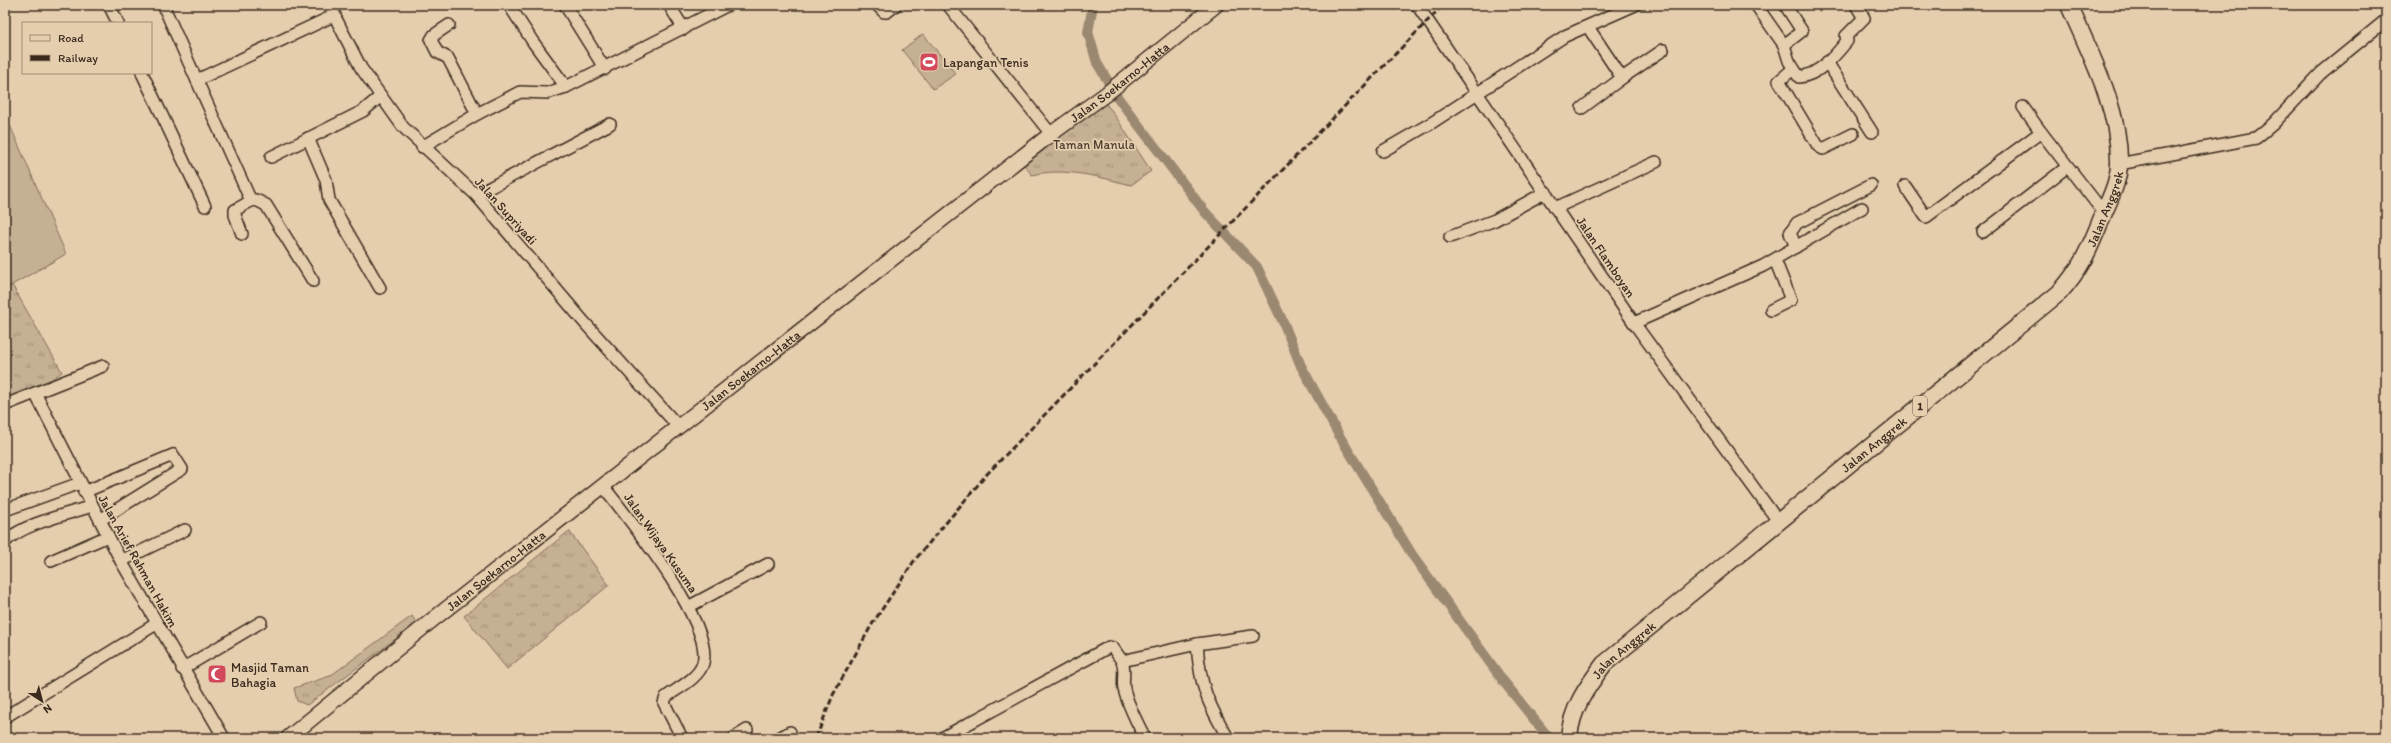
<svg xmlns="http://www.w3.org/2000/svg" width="2391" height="743" font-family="Itim,sans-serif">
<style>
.grass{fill:url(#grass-tufts);stroke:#806d59}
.garden{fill:#c6b094;stroke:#806d59}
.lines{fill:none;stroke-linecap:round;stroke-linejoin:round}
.canal{stroke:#9b8870;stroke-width:10}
.minor-casing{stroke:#3b2a1e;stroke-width:14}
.major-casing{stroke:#3b2a1e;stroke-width:17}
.highway-casing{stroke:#3b2a1e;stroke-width:19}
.minor{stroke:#e5ceae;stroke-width:11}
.major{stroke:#e5ceae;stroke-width:14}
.highway{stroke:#e5ceae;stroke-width:16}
.rail{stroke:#3b2a1e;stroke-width:3;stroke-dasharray:6 3;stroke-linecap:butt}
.labels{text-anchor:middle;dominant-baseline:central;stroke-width:3.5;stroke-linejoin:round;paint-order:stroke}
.shield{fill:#e5ceae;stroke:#6e5b49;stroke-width:1}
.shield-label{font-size:12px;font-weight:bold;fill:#3b2a1e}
.poi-label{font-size:13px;fill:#3b2a1e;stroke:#e5ceae;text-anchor:start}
.street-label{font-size:13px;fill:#3b2a1e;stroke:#e5ceae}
.park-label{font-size:13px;fill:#503e30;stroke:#e5ceae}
</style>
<defs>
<pattern id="grass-tufts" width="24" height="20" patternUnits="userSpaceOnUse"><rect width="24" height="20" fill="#c6b094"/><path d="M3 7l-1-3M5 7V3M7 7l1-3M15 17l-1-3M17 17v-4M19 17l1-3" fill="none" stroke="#a28f78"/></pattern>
</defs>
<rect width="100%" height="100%" fill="#e5ceae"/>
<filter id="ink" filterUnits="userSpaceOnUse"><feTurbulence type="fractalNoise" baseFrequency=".025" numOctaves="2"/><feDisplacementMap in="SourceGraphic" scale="8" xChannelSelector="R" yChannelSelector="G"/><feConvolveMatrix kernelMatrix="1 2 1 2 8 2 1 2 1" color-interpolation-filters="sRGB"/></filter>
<g filter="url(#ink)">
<g class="grass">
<path d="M1101 98 1112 111 1151 171 1131 185C1099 177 1065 167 1032 175L1020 159Z"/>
<polygon points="12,285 62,372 34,392 5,404 5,289"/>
<polygon points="569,531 609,585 507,669 464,616"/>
<polygon points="412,616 417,623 307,705 297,701 294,688 330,676"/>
</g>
<g class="garden">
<polygon points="923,34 956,74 933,89 902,50"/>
<polygon points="5,114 66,254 5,289"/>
</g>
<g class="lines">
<polyline class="canal" points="1093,5 1088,32 1097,63 1118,98 1205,212 1257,267 1284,324 1301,366 1340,437 1413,556 1504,682 1549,738"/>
<g class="minor-casing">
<g id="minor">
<polyline points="109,5 118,23"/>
<polyline points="163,5 251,201 235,210 235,215 242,234"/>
<polyline points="329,5 361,68 403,127 476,195 584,322 678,426"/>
<polyline points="509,5 533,42 566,87"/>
<polyline points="565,5 605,69"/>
<polyline points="669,5 684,29"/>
<polyline points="877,5 884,12 887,12 896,5"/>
<polyline points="948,5 1051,134"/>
<polyline points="1417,5 1634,323 1778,521"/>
<path d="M1756 5 1784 45 1789 61 1799 77C1819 75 1835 56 1847 41L1846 36 1864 18 1856 5"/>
<polyline points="449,25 434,35 431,40 437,52 448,58 477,114"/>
<polyline points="1784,45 1802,31 1785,5"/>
<polyline points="1827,62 1872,132"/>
<polyline points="1793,69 1779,81 1818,146 1823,149 1853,134"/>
<polyline points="142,73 205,206"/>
<polyline points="1622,78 1663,50"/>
<polyline points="197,80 335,15"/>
<polyline points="2023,107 2041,132"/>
<polyline points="1582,108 1622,78 1588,27"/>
<polyline points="308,138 326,180 329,200 380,288"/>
<polyline points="422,147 477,114 520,92 547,93 566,87 728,5"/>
<polyline points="1383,151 1433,122 1565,36 1635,5"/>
<polyline points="271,157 363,111 381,96"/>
<polyline points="2119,164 2256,138 2273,124 2321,73 2386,20"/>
<polyline points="1905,186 1926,217 2041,132 2104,213"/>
<polyline points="476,195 610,124"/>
<polyline points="251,201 256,200 266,205 313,281"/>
<polyline points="1555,208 1656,162"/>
<polyline points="1983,232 2067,167"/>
<polyline points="1450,237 1495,220 1546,192"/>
<polyline points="1796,247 1790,233 1797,223 1871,185"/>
<polyline points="1771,310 1791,300 1775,260"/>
<polyline points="1634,323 1763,266 1862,208"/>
<polyline points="35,393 121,561 224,738"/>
<polyline points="5,405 103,366"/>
<path d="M603 486C628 518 714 623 703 663 699 678 678 688 666 697L664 703 682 738"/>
<polyline points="84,492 173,455 182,469 100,520"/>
<polyline points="5,510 80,483"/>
<path d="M5 542C22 524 68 514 92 506"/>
<polyline points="51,561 108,536"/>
<polyline points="121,561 185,530"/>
<polyline points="688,607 768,564"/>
<path d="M1197 644C1200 686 1207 702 1228 738"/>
<path d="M1122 661C1126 671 1122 679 1124 689 1128 706 1137 722 1145 738"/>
<polyline points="182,669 261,622"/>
<polyline points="5,717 156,624"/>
<polyline points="734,738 747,730"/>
<polyline points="779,738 790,732"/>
<polyline points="942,738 1109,647 1113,648 1122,661 1197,644 1253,636"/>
</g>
</g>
<g class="major-casing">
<g id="major">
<path id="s1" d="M288 738 431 621 1051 134 1106 94 1216 5"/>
</g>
</g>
<g class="highway-casing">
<g id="highway">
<path id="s2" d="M1569 738C1571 709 1587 687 1604 664L2059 293C2081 269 2089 250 2101 220 2108 202 2119 183 2119 163 2120 108 2090 54 2069 5"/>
</g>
</g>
<use href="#minor" class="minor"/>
<use href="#major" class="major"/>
<use href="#highway" class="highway"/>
<polyline class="rail" points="816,738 833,695 871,626 914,561 987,474 1443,5"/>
</g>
</g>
<defs>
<g id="stadium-square" transform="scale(1)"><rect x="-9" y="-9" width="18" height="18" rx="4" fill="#d1495b" stroke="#e5ceae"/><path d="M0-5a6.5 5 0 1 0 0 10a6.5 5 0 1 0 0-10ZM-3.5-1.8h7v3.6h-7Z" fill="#fff"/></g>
<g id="mosque-square" transform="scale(1)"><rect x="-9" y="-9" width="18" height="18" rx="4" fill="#d1495b" stroke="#e5ceae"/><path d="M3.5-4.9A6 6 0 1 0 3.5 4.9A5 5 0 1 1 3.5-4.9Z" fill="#fff"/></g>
</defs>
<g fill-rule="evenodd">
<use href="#stadium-square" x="929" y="62"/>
<use href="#mosque-square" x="217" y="674"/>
</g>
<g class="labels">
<rect class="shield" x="1913" y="396" width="14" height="20" rx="3"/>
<g class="shield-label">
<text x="1920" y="406">1</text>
</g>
<g class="poi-label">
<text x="943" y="62">Lapangan Tenis</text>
<text x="231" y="667">Masjid Taman<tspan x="231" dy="15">Bahagia</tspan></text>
</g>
<g class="street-label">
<text stroke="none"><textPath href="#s1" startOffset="1059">Jalan Soekarno-Hatta</textPath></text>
<text stroke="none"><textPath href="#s2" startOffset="767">Jalan Anggrek</textPath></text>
<text transform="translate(506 211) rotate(48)">Jalan Supriyadi</text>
<text transform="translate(1606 257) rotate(56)">Jalan Flamboyan</text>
<text stroke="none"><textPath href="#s1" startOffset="591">Jalan Soekarno-Hatta</textPath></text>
<text stroke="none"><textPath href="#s2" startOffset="431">Jalan Anggrek</textPath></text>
<text transform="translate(661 543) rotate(55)">Jalan Wijaya Kusuma</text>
<text transform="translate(138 561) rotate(61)">Jalan Arief Rahman Hakim</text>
<text stroke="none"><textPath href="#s1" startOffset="267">Jalan Soekarno-Hatta</textPath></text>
<text stroke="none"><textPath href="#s2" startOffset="107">Jalan Anggrek</textPath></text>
</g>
<g class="park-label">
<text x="1094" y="144">Taman Manula</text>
</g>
</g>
<rect width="2391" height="743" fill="none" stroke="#e5ceae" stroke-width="20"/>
<rect x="10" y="10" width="2371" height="723" fill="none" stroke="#3b2a1e" stroke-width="1.5" filter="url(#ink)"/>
<rect x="22" y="22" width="130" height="52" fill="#e5ceae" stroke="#a18c74"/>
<rect x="30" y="35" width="20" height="6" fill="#e5ceae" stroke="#a18c74"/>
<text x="58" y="42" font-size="12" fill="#3b2a1e">Road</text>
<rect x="30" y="55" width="20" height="6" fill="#3b2a1e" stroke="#a18c74"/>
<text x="58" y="62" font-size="12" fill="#3b2a1e">Railway</text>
<g transform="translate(42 701) rotate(144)" stroke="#e5ceae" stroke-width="3" paint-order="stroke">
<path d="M0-3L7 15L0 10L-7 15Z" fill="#3b2a1e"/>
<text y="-6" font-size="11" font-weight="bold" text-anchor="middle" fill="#3b2a1e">N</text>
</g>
</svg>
